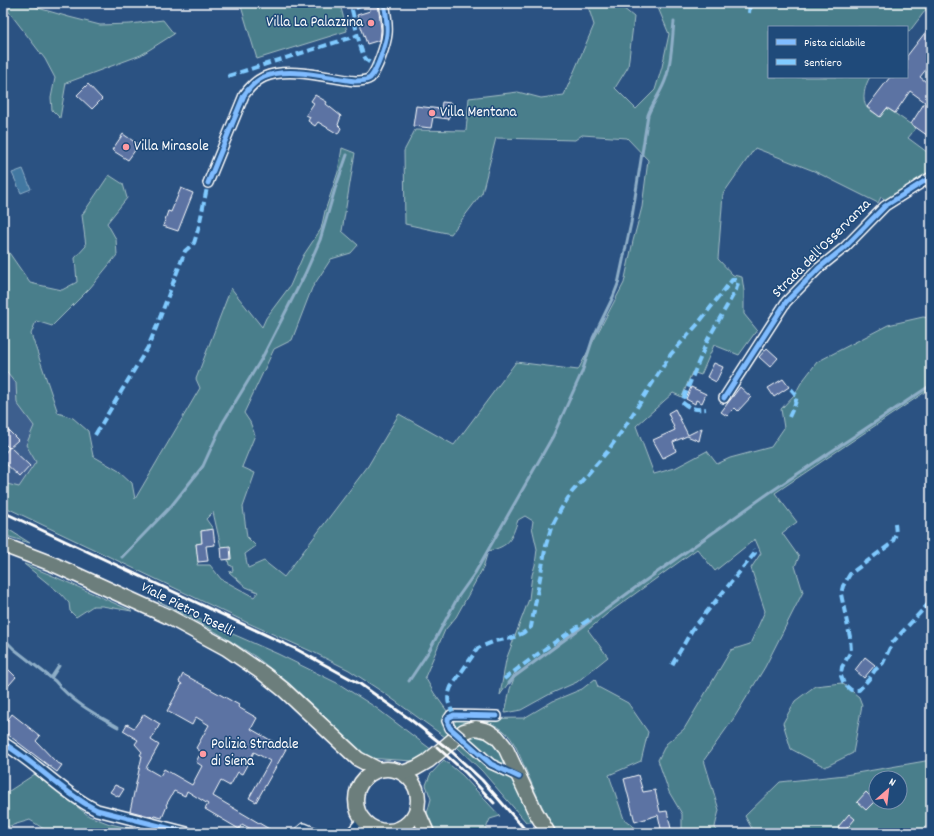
<svg xmlns="http://www.w3.org/2000/svg" width="934" height="836" font-family="Dekko,sans-serif">
<style>
.built{fill:#3e5f8e}
.green{fill:#4a7e8b;stroke:#a4bec5;fill-rule:evenodd}
.water{fill:#4378a1;stroke:#8eaec7}
.lines{fill:none;stroke-linecap:round;stroke-linejoin:round}
.stream{stroke:#8eaec7;stroke-width:3}
.building{fill:#5c73a3;stroke:#fff}
.minor-casing{stroke:#fff;stroke-width:12}
.tertiary-casing{stroke:#fff;stroke-width:14}
.primary-casing{stroke:#fff;stroke-width:17}
.minor{stroke:#1f4a7a;stroke-width:9}
.tertiary{stroke:#1f4a7a;stroke-width:11}
.primary{stroke:#6c7e7c;stroke-width:14}
.rail{stroke:#fff;stroke-width:3}
.minor-bridge-casing{stroke:#fff;stroke-width:12;stroke-linecap:butt}
.minor-bridge{stroke:#1f4a7a;stroke-width:9}
.quiet{stroke:#80caff;stroke-width:4;stroke-dasharray:8 4;stroke-linecap:butt}
.cycleway-casing{stroke:#1f4a7a;stroke-width:8}
.cycleway{stroke:#80bcff;stroke-width:5}
.poi-dot{fill:#ff9aa2;stroke:#1f4a7a;stroke-width:1.5}
.labels{text-anchor:middle;dominant-baseline:central;stroke-width:3;stroke-linejoin:round;paint-order:stroke}
.poi-label{font-size:15px;fill:#fff;stroke:#1f4a7a;text-anchor:start}
.street-label{font-size:15px;fill:#fff;stroke:#1f4a7a}
</style>
<rect width="100%" height="100%" fill="#2b5282"/>
<filter id="ink" filterUnits="userSpaceOnUse"><feTurbulence type="fractalNoise" baseFrequency=".025" numOctaves="2"/><feDisplacementMap in="SourceGraphic" scale="8" xChannelSelector="R" yChannelSelector="G"/><feConvolveMatrix kernelMatrix="1 2 1 2 8 2 1 2 1" color-interpolation-filters="sRGB"/></filter>
<g filter="url(#ink)">
<polygon class="built" points="3,367 16,383 17,403 34,426 26,445 36,462 6,507 3,506"/>
<g class="green">
<polygon points="4,3 30,3 38,8 69,17 100,25 130,24 163,20 174,34 141,55 66,83 60,118 52,110 51,98 55,78 45,59 3,4"/>
<polygon points="240,3 342,3 340,4 347,31 257,59"/>
<path d="M587 3H617L634 17 628 67 615 88 636 109 655 90 662 67 669 34 656 3H931L909 32 907 31V27H769V77H870C865 85 861 99 867 108 870 111 877 114 880 117L887 108 916 128 908 138 931 155V173L888 201 881 197 878 203 814 171 755 148 723 194 718 259 733 275 742 277 744 291V314L757 330 739 355 714 345 701 375 692 372 682 397 673 393 636 426 654 474 675 468 707 451 717 464 730 458 771 447 784 428 781 409 795 394 801 383 817 362 888 325 923 317 931 318V388L775 493 797 522 782 533 799 557 795 566 803 592 765 667 734 718 704 760 719 810 715 827 717 833H682V814L669 792 658 760 666 744 684 729 731 650 750 644 765 611 751 568 761 553 755 539 715 571 697 549 607 614 588 630 608 657 577 682 550 694 521 710 505 713 510 689 519 665 512 678 500 695 506 660 529 599 532 575 535 565 537 549 532 527 533 521 525 516 518 520C511 540 510 546 488 551L483 568 456 617 445 630 425 677 434 693 447 711 445 723 449 732 445 737 384 693 349 670 315 653 248 623 3 506V483L19 487 36 462 26 445 34 426 17 403 16 383 3 367V353L5 351 3 349V244L30 283 62 290 77 282 75 258 86 246 82 215 109 175 123 184 127 198 107 223 116 239 117 255 90 288 52 326 36 321 31 334 58 413 73 418 88 431 93 456 119 471 132 483 135 499 200 388 196 379 231 288 262 327 266 318 290 286 303 256 321 229 325 211 338 172 342 148 355 153 342 231 358 245 351 253 331 259 312 288 292 340 274 349 244 413 250 422 255 435 242 467 255 473 243 507 247 537 256 546 245 554 248 568 264 561 284 577 368 466 399 414 454 445 516 362 578 370 624 283 633 241 642 207 648 160 627 138 582 135 575 140 496 138 482 193 451 234 405 224 404 151 415 130 466 131 469 98 518 92 541 98 564 95 594 25ZM213 512 221 547H230L231 559 228 560 229 565 232 566 233 571 229 572 246 587 258 592 254 597 221 579 210 565H197L198 562 196 544 202 543 201 531 213 529 206 519Z"/>
<polygon points="3,526 30,543 3,535"/>
<polygon points="24,564 51,575 132,611 102,606 93,606 76,617 70,611 69,603 61,594"/>
<polygon points="158,601 278,654 339,684 375,707 432,750 423,757 413,761 367,758 354,747 326,718 290,684 256,657 216,632"/>
<path d="M595 679 598 687 628 703 648 732 641 761 609 775 624 819 642 833H557C543 812 534 788 524 766 519 754 514 739 504 731 497 725 488 722 478 722 470 722 462 723 455 728L453 724 457 719 524 718 553 701 582 689Z"/>
<polygon points="842,683 859,697 862,705 853,753 825,767 791,749 783,723 795,701 815,686"/>
<polygon points="473,733 493,740 509,767 497,764 465,737"/>
<polygon points="460,740 512,777 515,781 520,797 532,822 526,822 482,771 456,746"/>
<polygon points="444,760 462,775 500,816 490,819 485,831 486,833 433,833 426,817 431,799 426,785 430,775"/>
<path d="M931 760V794L927 798 931 803V822L918 833H757L751 827 745 816 780 782 845 775ZM876 778H900V802H876Z"/>
<polygon points="35,774 89,816 110,824 153,833 50,833 30,820 3,828 3,795"/>
</g>
<polygon class="water" points="23,169 31,189 21,193 12,173"/>
<g class="lines">
<g class="stream">
<polyline points="122,557 172,505 203,466 222,424 262,358 305,274 320,240 335,189 347,155"/>
<path d="M3 638 14 649 55 681C72 702 95 714 118 727"/>
<polyline points="51,678 59,666"/>
<path d="M409 681 429 651 458 597 475 573 553 436 582 372 593 338 613 297 618 284 631 223 648 115C653 102 662 91 666 78 672 60 672 40 674 22"/>
<polyline points="509,683 514,677 635,588 769,493 931,385"/>
</g>
</g>
<g class="building">
<polygon points="369,3 378,3 381,30 380,40 367,44 357,15 370,11"/>
<polygon points="931,25 931,63 920,77 931,86 931,138 911,124 925,102 910,91 895,113 887,108 880,117 867,107 890,77 907,77 907,56"/>
<polygon points="88,84 102,99 92,109 77,95"/>
<polygon points="315,95 327,102 326,104 341,116 338,125 341,128 338,134 318,122 315,126 308,121 310,117 306,115 314,103 311,101"/>
<polygon points="442,102 451,103 449,119 433,117 431,128 413,126 416,106 441,109"/>
<polygon points="123,134 139,145 128,160 112,150"/>
<polygon points="181,188 193,193 178,231 163,226 168,211 171,212"/>
<polygon points="767,348 778,358 770,367 759,357"/>
<polygon points="714,363 723,367 716,382 707,377"/>
<polygon points="783,379 789,387 774,397 768,388"/>
<polygon points="691,387 706,394 702,403 696,400 695,404 686,399"/>
<polygon points="740,387 751,397 738,411 735,408 727,416 721,412"/>
<polygon points="675,409 688,435 702,428 699,441 687,436 673,442 676,451 663,458 653,440 675,430 668,413"/>
<polygon points="3,425 18,440 9,448 3,442"/>
<polygon points="10,447 30,466 20,477 3,461 3,455"/>
<polygon points="213,529 215,545 206,546 208,561 198,562 196,544 202,543 201,531"/>
<polygon points="230,546 231,559 222,560 221,547"/>
<polygon points="865,657 875,665 864,678 855,670"/>
<polygon points="3,664 16,677 3,692"/>
<polygon points="183,674 239,705 238,707 257,718 251,729 286,749 256,802 249,798 270,761 254,752 242,774 238,772 230,786 221,781 213,796 276,833 258,833 242,824 239,829 205,809 208,804 187,791 185,796 174,791 166,805 167,806 162,818 154,816 153,817 130,811 142,756 140,755 142,752 135,744 138,740 123,731 127,724 134,728 144,714 160,724 151,740 159,745 146,768 160,776 164,769 192,785 202,766 196,762 201,752 196,748 209,725 196,717 192,725 167,711 182,684 179,682"/>
<polygon points="12,714 40,736 36,741 56,762 62,765 57,772 3,731 3,726"/>
<polygon points="638,775 643,792 655,790 660,812 667,811 672,833 662,833 658,815 635,822 624,779"/>
<polygon points="115,785 124,789 119,797 110,792"/>
<polygon points="866,792 875,801 866,810 857,802"/>
<polygon points="849,814 855,819 844,832 838,827"/>
</g>
<g class="lines">
<g class="minor-casing">
<g id="minor">
<path d="M208 183 244 95C249 88 255 81 264 77 289 66 328 78 355 81 360 81 366 81 370 78 377 71 386 44 387 34 388 24 386 13 384 3"/>
<polyline points="724,398 786,302 819,268 845,247 885,206 931,177"/>
<polyline points="450,728 447,721 451,715 497,716"/>
<polyline points="463,739 491,764 519,777"/>
<polyline points="298,833 304,828 316,833"/>
<polyline points="351,833 363,819"/>
</g>
</g>
<g class="tertiary-casing">
<path id="tertiary" d="M3 743C35 762 64 794 97 810L187 833"/>
</g>
<g class="primary-casing">
<g id="primary">
<polyline points="3,545 55,565 167,616 226,648 264,674 284,690 358,759 379,770"/>
<circle cx="387" cy="800" r="31"/>
<polyline points="403,773 416,768 428,761 464,731 476,728 488,731 497,737 505,747 535,811 548,833"/>
<polyline points="417,810 427,833"/>
</g>
</g>
<use href="#minor" class="minor"/>
<use href="#tertiary" class="tertiary"/>
<use href="#primary" class="primary"/>
<g class="rail">
<polyline points="3,512 296,649 360,684 411,720 452,752 482,780 528,833"/>
<polyline points="437,747 466,773 494,803"/>
</g>
<g class="minor-bridge-casing">
<polyline id="minor-bridge" points="450,728 463,739"/>
</g>
<use href="#minor-bridge" class="minor-bridge"/>
<g class="quiet">
<path d="M359 3 360 6 352 10C355 21 359 50 366 59 369 63 373 64 377 66"/>
<polyline points="749,13 750,3"/>
<polyline points="228,76 359,35"/>
<polyline points="789,417 795,404 797,396 791,389"/>
<polyline points="95,435 148,347 156,328 185,251 194,243 195,240 199,226 208,183"/>
<polyline points="895,523 896,534 892,543 850,574 843,586 841,594 850,637 851,651 842,667 841,676 844,684 851,690 859,690 869,679 875,670 883,663 892,643 931,601"/>
<polyline points="672,665 692,630 755,553 753,549"/>
<polyline points="504,679 546,648 593,617"/>
<path d="M454 715C448 703 446 700 451 687L478 648 495 641 512 638 523 633 531 627 546 545 551 528 561 509 572 492 607 452 622 431 671 354 697 325 732 280H737L738 283 736 290 708 339 682 402C690 409 696 410 706 409"/>
</g>
<g class="cycleway-casing">
<g id="cycleway">
<path d="M208 183 244 95C249 88 255 81 264 77 289 66 328 78 355 81 360 81 366 81 370 78 377 71 386 44 387 34 388 24 386 13 384 3"/>
<polyline points="724,398 786,302 819,268 845,247 885,206 931,177"/>
<polyline points="497,716 454,715 448,718 448,724 450,728 491,764 519,777"/>
<path d="M3 743C35 762 64 794 97 810L187 833"/>
</g>
</g>
<use href="#cycleway" class="cycleway"/>
</g>
</g>
<g class="poi-dot">
<circle cx="371" cy="23" r="4"/>
<circle cx="432" cy="113" r="4"/>
<circle cx="126" cy="147" r="4"/>
<circle cx="203" cy="754" r="4"/>
</g>
<g class="labels">
<g class="poi-label">
<text x="363" y="23" text-anchor="end">Villa La Palazzina</text>
<text x="440" y="113">Villa Mentana</text>
<text x="134" y="147">Villa Mirasole</text>
<text x="211" y="745">Polizia Stradale<tspan x="211" dy="17">di Siena</tspan></text>
</g>
<g class="street-label">
<text transform="translate(822 249) rotate(-45)">Strada dell'Osservanza</text>
<text transform="translate(187 610) rotate(27)">Viale Pietro Toselli</text>
</g>
</g>
<rect width="934" height="836" fill="none" stroke="#1f4a7a" stroke-width="16"/>
<rect x="8" y="8" width="918" height="820" fill="none" stroke="#fff" stroke-width="1.5" filter="url(#ink)"/>
<rect x="768" y="26" width="140" height="52" fill="#1f4a7a" stroke="#7992af"/>
<rect x="776" y="39" width="20" height="6" fill="#80bcff" stroke="#7992af"/>
<text x="804" y="46" font-size="12" fill="#ffffff">Pista ciclabile</text>
<rect x="776" y="59" width="20" height="6" fill="#80caff" stroke="#7992af"/>
<text x="804" y="66" font-size="12" fill="#ffffff">Sentiero</text>
<g transform="translate(888 790) rotate(28)"><circle r="19" fill="#1f4a7a" stroke="#7992af"/>
<path d="M0-3L7 15L0 10L-7 15Z" fill="#ff9aa2"/>
<text y="-6" font-size="11" font-weight="bold" text-anchor="middle" fill="#ffffff">N</text>
</g>
</svg>
